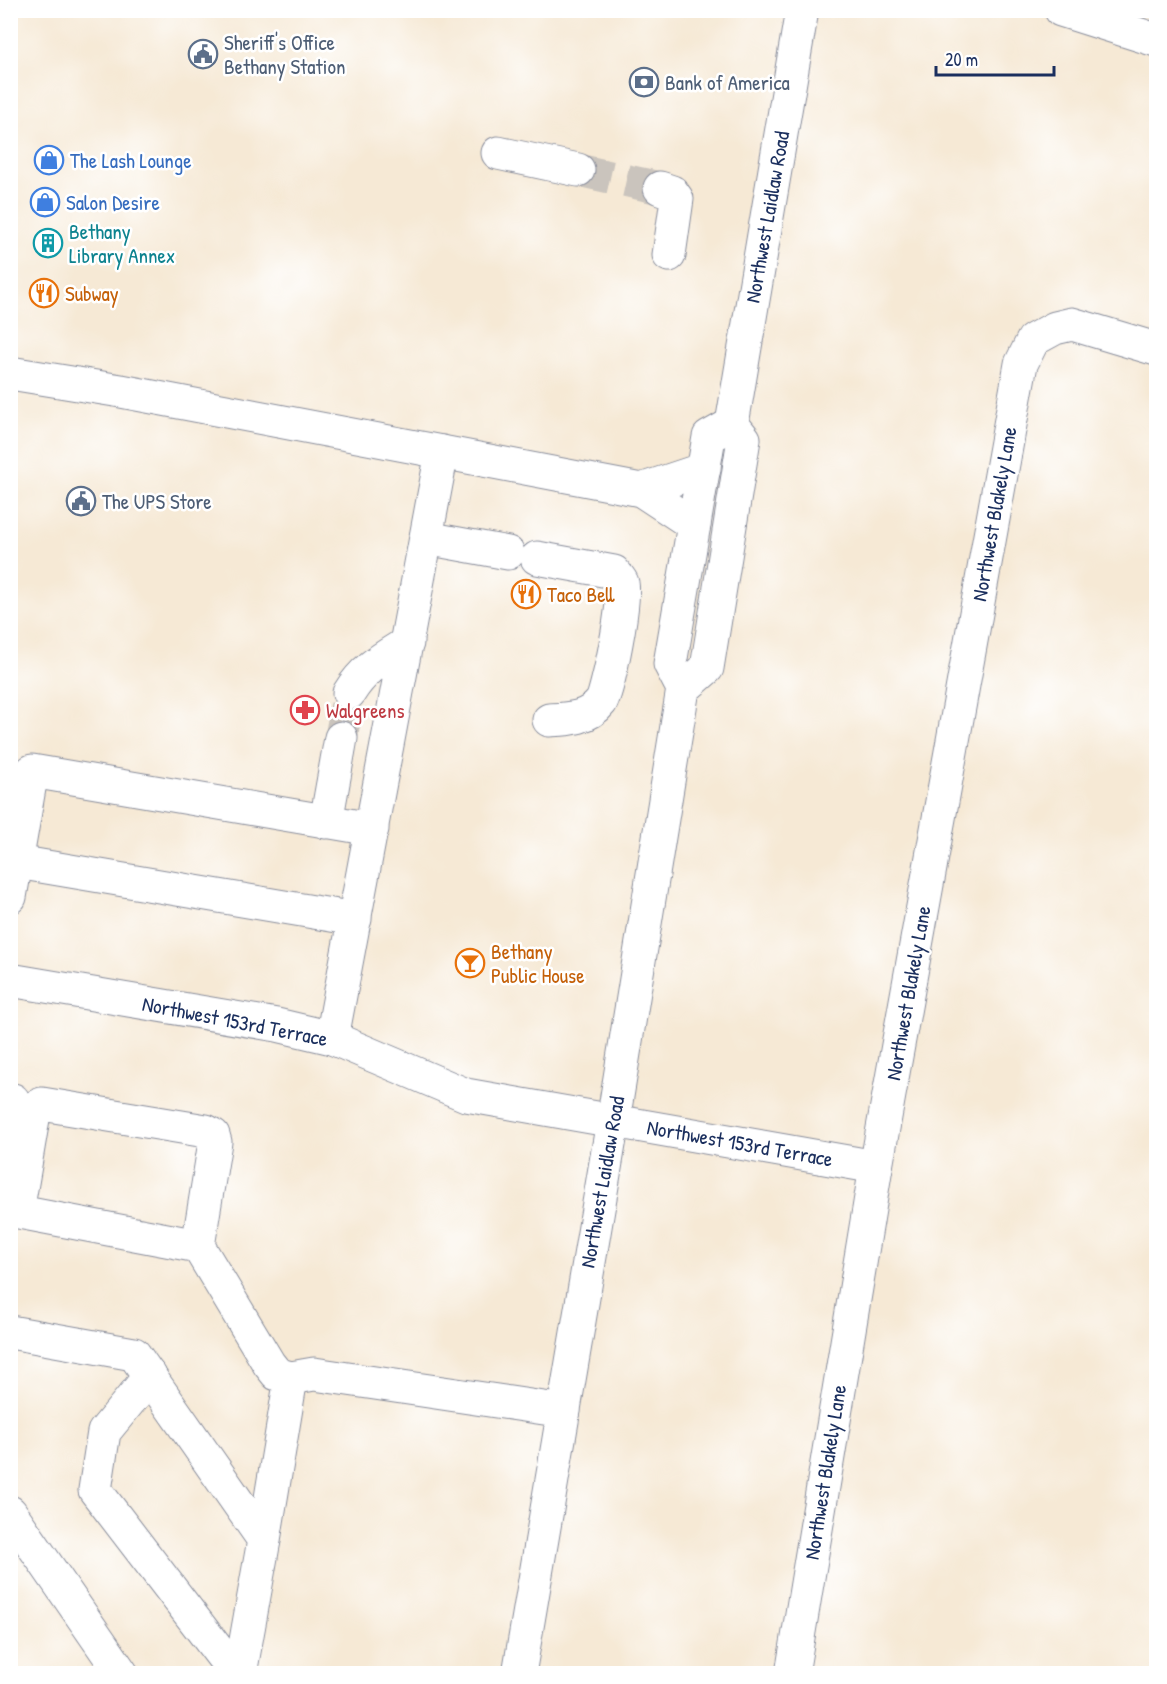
<svg xmlns="http://www.w3.org/2000/svg" width="1167" height="1684" font-family="'Patrick Hand',sans-serif">
<style>
.lines{fill:none;stroke-linecap:round;stroke-linejoin:round}
.minor-tunnel{stroke:#cac4bd;stroke-width:33;stroke-dasharray:33 16;stroke-linecap:butt}
.minor-casing{stroke:#888c9a;stroke-width:35}
.major-casing{stroke:#888c9a;stroke-width:35}
.minor{stroke:#fff;stroke-width:33}
.major{stroke:#fff;stroke-width:33}
.labels{text-anchor:middle;dominant-baseline:central;stroke-width:5;stroke-linejoin:round;paint-order:stroke}
.service-label{font-size:21px;fill:#4e5e75;stroke:#fff;text-anchor:start}
.shop-label{font-size:21px;fill:#366cbe;stroke:#fff;text-anchor:start}
.street-label{font-size:21px;fill:#1b2f5e;stroke:#fff}
.culture-label{font-size:21px;fill:#0d838f;stroke:#fff;text-anchor:start}
.food-label{font-size:21px;fill:#c56008;stroke:#fff;text-anchor:start}
.health-label{font-size:21px;fill:#be3a42;stroke:#fff;text-anchor:start}
</style>
<rect width="100%" height="100%" fill="#fff"/>
<filter id="ink" filterUnits="userSpaceOnUse"><feTurbulence type="fractalNoise" baseFrequency=".0167" numOctaves="2"/><feDisplacementMap in="SourceGraphic" scale="12" xChannelSelector="R" yChannelSelector="G"/><feConvolveMatrix kernelMatrix="1 2 1 2 8 2 1 2 1" color-interpolation-filters="sRGB"/></filter>
<filter id="wash" filterUnits="userSpaceOnUse"><feTurbulence type="fractalNoise" baseFrequency=".008" numOctaves="4" result="noise"/><feDisplacementMap in="SourceGraphic" scale="24" xChannelSelector="R" yChannelSelector="G"/><feGaussianBlur stdDeviation="1.35" result="paint"/><feColorMatrix in="noise" values="0 0 0 0 0 0 0 0 0 0 0 0 0 0 0 0 0 1.4 0 .05"/><feComposite in="paint" operator="in"/></filter>
<g filter="url(#wash)">
<rect width="100%" height="100%" fill="#f6e9d5"/>
</g>
<g filter="url(#ink)">
<g class="lines">
<g class="minor-tunnel">
<polyline points="578,170 660,188"/>
<polyline points="341,738 349,693"/>
</g>
<g class="minor-casing">
<g id="minor">
<polyline points="498,153 578,170"/>
<polyline points="660,188 672,192 677,199 669,255"/>
<polyline points="10,373 121,391 641,490 694,525"/>
<polyline points="641,490 704,469"/>
<polyline points="426,538 508,553"/>
<path d="M537 558 614 572C616 575 621 579 622 583 627 595 608 692 601 702 588 719 567 719 549 720"/>
<path d="M349 693C364 668 383 658 407 643"/>
<polyline points="326,822 341,738"/>
<polyline points="17,862 355,919"/>
<polyline points="10,897 32,771 372,829"/>
<polyline points="10,980 277,1025 332,1038 466,1095 876,1167"/>
<polyline points="332,1038 442,452"/>
<polyline points="10,1100 13,1100"/>
<polyline points="198,1246 215,1142 213,1135 206,1131 42,1104 35,1107 18,1206 19,1212 198,1246 269,1364 277,1374 291,1378 264,1540"/>
<polyline points="10,1332 134,1354 264,1540 240,1674"/>
<polyline points="150,1376 104,1432 95,1490 236,1674"/>
<polyline points="291,1378 314,1374 564,1411"/>
<polyline points="10,1512 122,1674"/>
<polyline points="792,1674 876,1167 1021,364 1033,340 1055,328 1072,324 1156,349"/>
</g>
</g>
<g class="major-casing">
<g id="major">
<polyline points="1061,10 1156,40"/>
<polyline points="732,424 802,10"/>
<polyline points="683,689 707,668 744,439 732,424"/>
<polyline points="519,1674 613,1121 683,689 670,664 709,437 732,424"/>
</g>
</g>
<use href="#minor" class="minor"/>
<use href="#major" class="major"/>
</g>
</g>
<defs>
<g id="civic-ring" transform="scale(1.5)"><circle r="9.5" fill="#fff" stroke="#5c6f8a" stroke-width="1.5"/><path d="M-.6-6.5H3V-4.5H.6V-3L4-1V1h2V6H-6V1h2V-1L-.6-3ZM-1.2 2.5V6h2.4V2.5Z" fill="#5c6f8a"/></g>
<g id="bank-ring" transform="scale(1.5)"><circle r="9.5" fill="#fff" stroke="#5c6f8a" stroke-width="1.5"/><path d="M-6-4H6V4H-6ZM0-2.3a2.3 2.3 0 1 0 0 4.6a2.3 2.3 0 1 0 0-4.6Z" fill="#5c6f8a"/></g>
<g id="shop-ring" transform="scale(1.5)"><circle r="9.5" fill="#fff" stroke="#3f7fe0" stroke-width="1.5"/><path d="M-5-2.5h2.3a2.7 3.5 0 0 1 5.4 0H5L5.5 6h-11ZM-1.5-2.5h3a1.5 2.3 0 0 0-3 0Z" fill="#3f7fe0"/></g>
<g id="building-ring" transform="scale(1.5)"><circle r="9.5" fill="#fff" stroke="#0f9aa8" stroke-width="1.5"/><path d="M-4-6H4V6H1V3H-1V6H-4ZM-2.5-4.3h1.7v1.8h-1.7ZM.8-4.3h1.7v1.8H.8ZM-2.5-1h1.7V.8h-1.7ZM.8-1h1.7V.8H.8Z" fill="#0f9aa8"/></g>
<g id="restaurant-ring" transform="scale(1.5)"><circle r="9.5" fill="#fff" stroke="#e8710a" stroke-width="1.5"/><path d="M-5-6h1v4h1v-4h1v4h1v-4h1v5L-1.5 .5V6h-2V.5L-5-1ZM5-6V6H3V1.5H1.5Q1.5-4 5-6Z" fill="#e8710a"/></g>
<g id="pharmacy-ring" transform="scale(1.5)"><circle r="9.5" fill="#fff" stroke="#e0444e" stroke-width="1.5"/><path d="M-2-6h4v4h4v4h-4v4h-4v-4h-4v-4h4Z" fill="#e0444e"/></g>
<g id="bar-ring" transform="scale(1.5)"><circle r="9.5" fill="#fff" stroke="#e8710a" stroke-width="1.5"/><path d="M-6-5H6L.8 .8V4.5H3.5V6h-7V4.5H-.8V.8Z" fill="#e8710a"/></g>
</defs>
<g fill-rule="evenodd">
<use href="#civic-ring" x="203" y="54"/>
<use href="#bank-ring" x="644" y="82"/>
<use href="#shop-ring" x="49" y="160"/>
<use href="#shop-ring" x="45" y="202"/>
<use href="#building-ring" x="48" y="243"/>
<use href="#restaurant-ring" x="44" y="293"/>
<use href="#civic-ring" x="81" y="501"/>
<use href="#restaurant-ring" x="526" y="594"/>
<use href="#pharmacy-ring" x="305" y="710"/>
<use href="#bar-ring" x="470" y="963"/>
</g>
<g class="labels">
<g class="service-label">
<text x="224" y="42">Sheriff's Office<tspan x="224" dy="24">Bethany Station</tspan></text>
<text x="665" y="82">Bank of America</text>
<text x="102" y="501">The UPS Store</text>
</g>
<g class="shop-label">
<text x="70" y="160">The Lash Lounge</text>
<text x="66" y="202">Salon Desire</text>
</g>
<g class="street-label">
<text transform="translate(767 217) rotate(-80)">Northwest Laidlaw Road</text>
<text transform="translate(994 514) rotate(-80)">Northwest Blakely Lane</text>
<text transform="translate(908 993) rotate(-80)">Northwest Blakely Lane</text>
<text transform="translate(235 1021) rotate(11)">Northwest 153rd Terrace</text>
<text transform="translate(740 1143) rotate(10)">Northwest 153rd Terrace</text>
<text transform="translate(602 1182) rotate(-80)">Northwest Laidlaw Road</text>
<text transform="translate(825 1472) rotate(-81)">Northwest Blakely Lane</text>
</g>
<g class="culture-label">
<text x="69" y="231">Bethany<tspan x="69" dy="24">Library Annex</tspan></text>
</g>
<g class="food-label">
<text x="65" y="293">Subway</text>
<text x="547" y="594">Taco Bell</text>
<text x="491" y="951">Bethany<tspan x="491" dy="24">Public House</tspan></text>
</g>
<g class="health-label">
<text x="326" y="710">Walgreens</text>
</g>
</g>
<rect width="1167" height="1684" fill="none" stroke="#fff" stroke-width="36"/>
<path d="M936 66v9h118v-9" fill="none" stroke="#1b2f5e" stroke-width="3"/>
<text x="945" y="66" font-size="18" fill="#1b2f5e" stroke="#ffffff" stroke-width="4.5" paint-order="stroke">20 m</text>
</svg>
